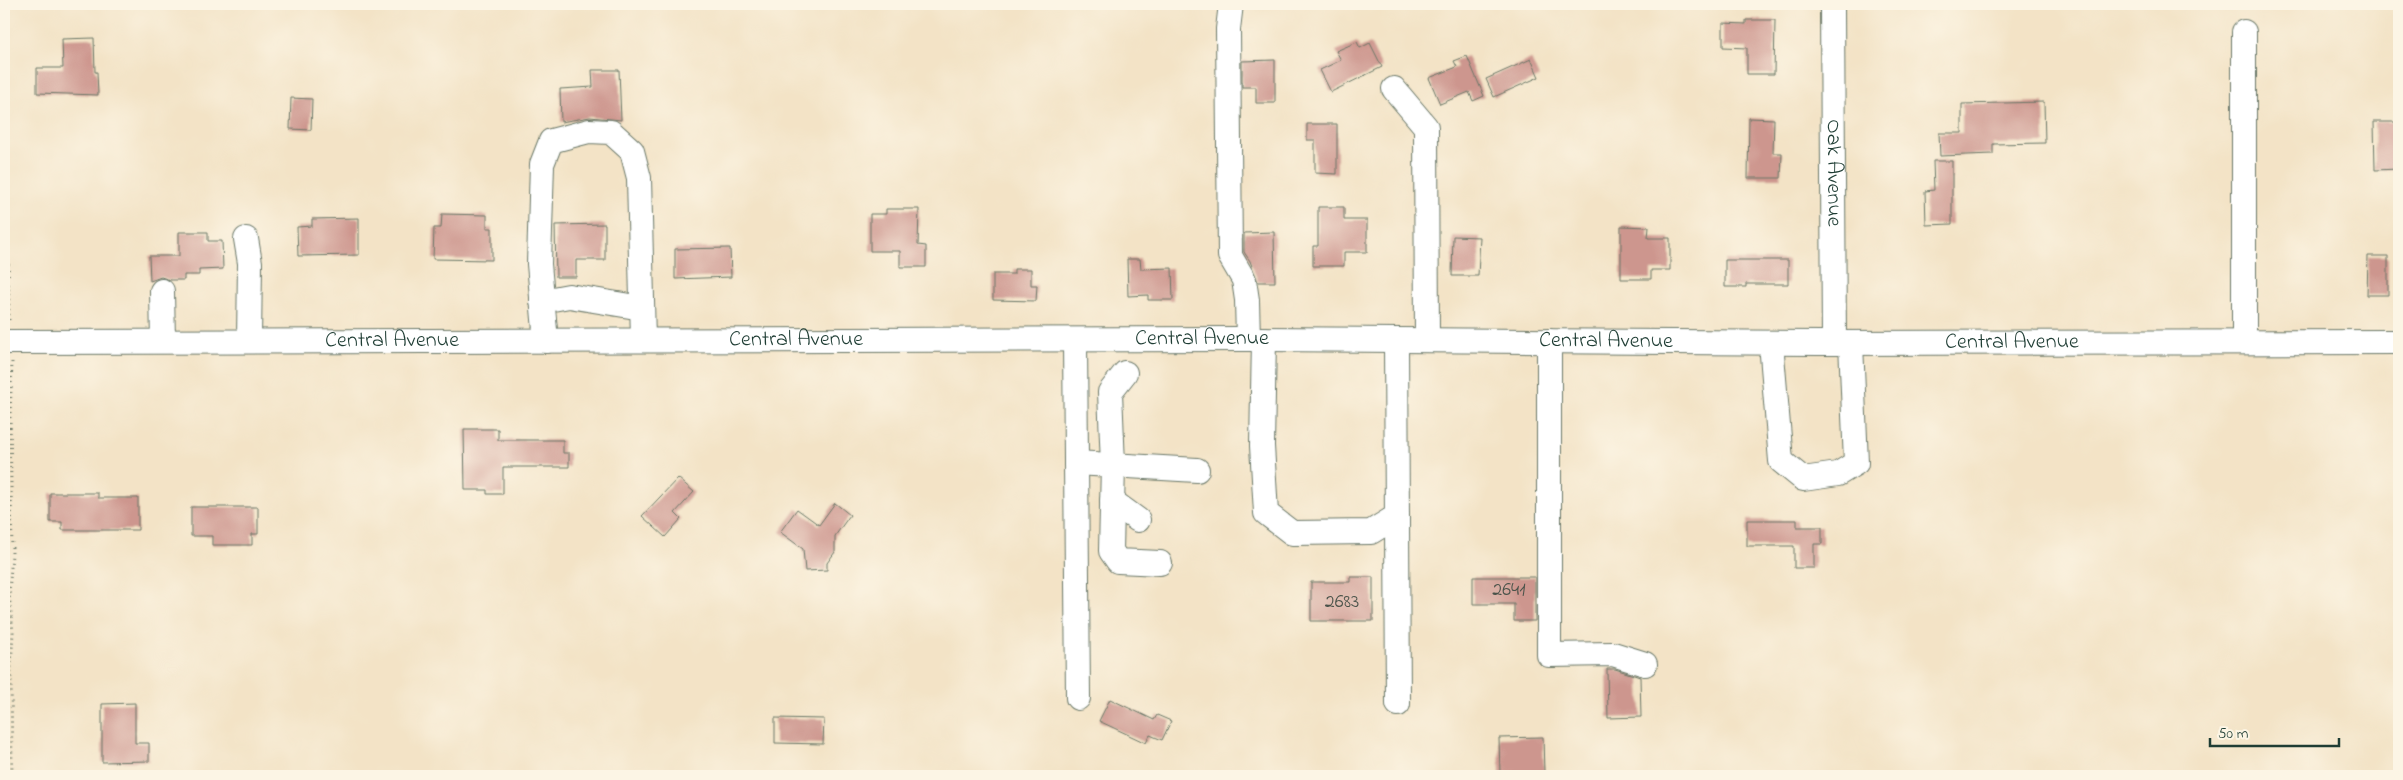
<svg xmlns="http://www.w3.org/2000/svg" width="2403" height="780" font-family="'Indie Flower',sans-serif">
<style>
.building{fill:#cd968e}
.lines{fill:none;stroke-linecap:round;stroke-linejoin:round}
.minor-casing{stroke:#697767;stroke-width:26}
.path{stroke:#697767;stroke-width:3;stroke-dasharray:1 4;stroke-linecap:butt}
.minor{stroke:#fff;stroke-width:24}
.labels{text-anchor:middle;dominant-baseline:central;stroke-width:5;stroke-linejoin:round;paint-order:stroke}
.number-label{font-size:20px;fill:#4a534a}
.street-label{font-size:22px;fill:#1f3d34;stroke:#fcf5e5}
</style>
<rect width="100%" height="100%" fill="#fcf5e5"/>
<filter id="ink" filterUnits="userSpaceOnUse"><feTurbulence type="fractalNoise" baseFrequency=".02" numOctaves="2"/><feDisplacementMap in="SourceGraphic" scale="10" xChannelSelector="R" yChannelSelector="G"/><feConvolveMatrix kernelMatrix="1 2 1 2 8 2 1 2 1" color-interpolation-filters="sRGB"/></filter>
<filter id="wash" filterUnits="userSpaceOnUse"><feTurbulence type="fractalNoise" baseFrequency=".0096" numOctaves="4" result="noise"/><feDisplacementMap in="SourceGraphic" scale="20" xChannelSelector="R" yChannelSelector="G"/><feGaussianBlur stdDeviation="1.12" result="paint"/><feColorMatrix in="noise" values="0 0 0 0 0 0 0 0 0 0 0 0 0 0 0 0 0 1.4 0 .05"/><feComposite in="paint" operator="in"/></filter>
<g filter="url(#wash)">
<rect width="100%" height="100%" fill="#f3e3c6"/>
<g id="blocks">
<g class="building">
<polygon points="1746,20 1775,20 1774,74 1747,74 1747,48 1723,47 1723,23 1746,24"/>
<polygon points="94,38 95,72 97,72 98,95 37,93 37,68 63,68 62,39"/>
<polygon points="1357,42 1360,48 1370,43 1382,67 1331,92 1320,70 1341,60 1336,51"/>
<polygon points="1467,56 1484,96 1473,101 1469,92 1440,104 1429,78 1457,67 1454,61"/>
<polygon points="1531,59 1539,77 1494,97 1486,79"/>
<polygon points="1275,60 1275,103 1256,103 1256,87 1242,87 1242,61"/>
<polygon points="592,70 619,70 621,120 590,117 561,122 560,89 593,87"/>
<polygon points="291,98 312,99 311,130 290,129"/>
<polygon points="2044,102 2045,143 1993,144 1993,154 1940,156 1939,133 1962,133 1962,104"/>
<polygon points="1749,118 1774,119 1773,153 1782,153 1781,178 1748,178"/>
<polygon points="2374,122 2399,122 2399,169 2375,170"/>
<polygon points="1307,124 1337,124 1337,174 1315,173 1315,140 1307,140"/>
<polygon points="1933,161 1952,161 1952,224 1926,225 1925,191 1934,190"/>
<polygon points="1318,207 1344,207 1344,220 1367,220 1367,252 1344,252 1344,266 1313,266 1313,246 1318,246"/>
<polygon points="886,209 919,209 918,245 926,246 926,267 900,267 900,251 870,251 870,214 886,214"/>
<polygon points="442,214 487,215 487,228 492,228 492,260 433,259 434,228 441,228"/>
<polygon points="359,218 359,255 298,256 297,227 312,226 312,219"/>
<polygon points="605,224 605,260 576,260 576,277 556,277 555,225"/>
<polygon points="1621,226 1649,227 1648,238 1670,238 1670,270 1651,270 1651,279 1621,279"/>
<polygon points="179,232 208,232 208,241 222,241 223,269 199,270 199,275 184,275 184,280 170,280 161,277 150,281 149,256 179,256"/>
<polygon points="1274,232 1275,282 1258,282 1250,261 1244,252 1244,233"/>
<polygon points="1453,236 1480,237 1478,276 1452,276"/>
<polygon points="730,248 731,277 675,279 675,249"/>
<polygon points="2368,256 2388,256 2388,295 2367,295"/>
<polygon points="1127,259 1140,259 1141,269 1172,268 1173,300 1148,300 1148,295 1128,296"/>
<polygon points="1725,260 1788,260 1788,284 1746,284 1746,287 1725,287"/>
<polygon points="1014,269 1031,269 1031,285 1037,285 1036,301 993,300 993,274 1014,274"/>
<polygon points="464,429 498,429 498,440 563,440 563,453 569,453 569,467 503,467 503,494 487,494 487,490 465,490"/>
<polygon points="678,478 694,492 675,513 681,519 665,537 642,516"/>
<polygon points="50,493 98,493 98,498 138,498 138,530 62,530 62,522 50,522"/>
<polygon points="835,503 850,515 835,536 835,552 827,563 827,570 805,571 803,549 780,532 797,509 819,525"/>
<polygon points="191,507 258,507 258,534 252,534 252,545 212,545 212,536 191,536"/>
<polygon points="1747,520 1797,520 1797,527 1822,527 1822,544 1814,544 1814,568 1794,568 1794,546 1747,546"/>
<polygon points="1350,577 1373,577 1373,621 1311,621 1311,582 1350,582"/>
<polygon points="1473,577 1535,577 1535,621 1514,621 1514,604 1473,604"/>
<polygon points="1607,669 1615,669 1640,677 1641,717 1608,718"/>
<polygon points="1110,699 1154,720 1157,715 1171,721 1162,740 1150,735 1146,743 1099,721"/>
<polygon points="135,703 135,743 149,743 149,761 102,762 102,704"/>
<polygon points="775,718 824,719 823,744 775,743"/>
<polygon points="1543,737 1544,773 1500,774 1499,738"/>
</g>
</g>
</g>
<g filter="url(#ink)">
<use href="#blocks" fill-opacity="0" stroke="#697767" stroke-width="1"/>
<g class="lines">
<g class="minor-casing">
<g id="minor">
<polyline points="1231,4 1228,29 1230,256 1244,280 1247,300 1248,339"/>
<path id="s1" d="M1832 4 1834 343"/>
<polyline points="2244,32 2244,342"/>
<polyline points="1394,89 1426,127 1427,340"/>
<polyline points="246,239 250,263 249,341"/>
<polyline points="162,291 163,341"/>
<polyline points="542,301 569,296 642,308"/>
<polyline points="1264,339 1262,446 1266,513 1292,533 1371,532 1397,516"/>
<polyline points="1075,340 1078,698"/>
<polyline points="1396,340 1398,704"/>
<polyline points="546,341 539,264 542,164 551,141 589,131 611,132 632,151 639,178 643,340"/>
<polyline points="1549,341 1549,655 1613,654 1645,664"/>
<path id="s2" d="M4 342 1248 339 1821 343 2399 342"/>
<polyline points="1771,343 1781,461 1803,479 1838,474 1856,463 1851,343"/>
<polyline points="1125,373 1110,392 1113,465 1111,551 1118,561 1160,563"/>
<polyline points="1076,463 1197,470"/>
<polyline points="1112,501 1138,520"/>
</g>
</g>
<g class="path">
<polyline points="5,4 9,323"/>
<polyline points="12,362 10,416 12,554 9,593 13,632 11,667 12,776"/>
</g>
<use href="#minor" class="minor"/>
</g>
</g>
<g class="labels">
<g class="number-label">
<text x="1509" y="590">2641</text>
<text x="1342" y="602">2683</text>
</g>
<g class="street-label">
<text stroke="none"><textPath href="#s1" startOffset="169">Oak Avenue</textPath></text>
<text stroke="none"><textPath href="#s2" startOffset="792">Central Avenue</textPath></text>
<text stroke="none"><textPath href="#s2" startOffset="1198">Central Avenue</textPath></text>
<text stroke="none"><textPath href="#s2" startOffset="388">Central Avenue</textPath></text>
<text stroke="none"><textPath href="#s2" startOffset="1602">Central Avenue</textPath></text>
<text stroke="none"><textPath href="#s2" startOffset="2008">Central Avenue</textPath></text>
</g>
</g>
<rect width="2403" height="780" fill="none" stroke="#fcf5e5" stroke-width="20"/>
<path d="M2210 738v8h129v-8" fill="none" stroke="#1f3d34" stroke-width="2.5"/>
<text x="2218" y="738" font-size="15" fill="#1f3d34" stroke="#fcf5e5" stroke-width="4" paint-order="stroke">50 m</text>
</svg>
